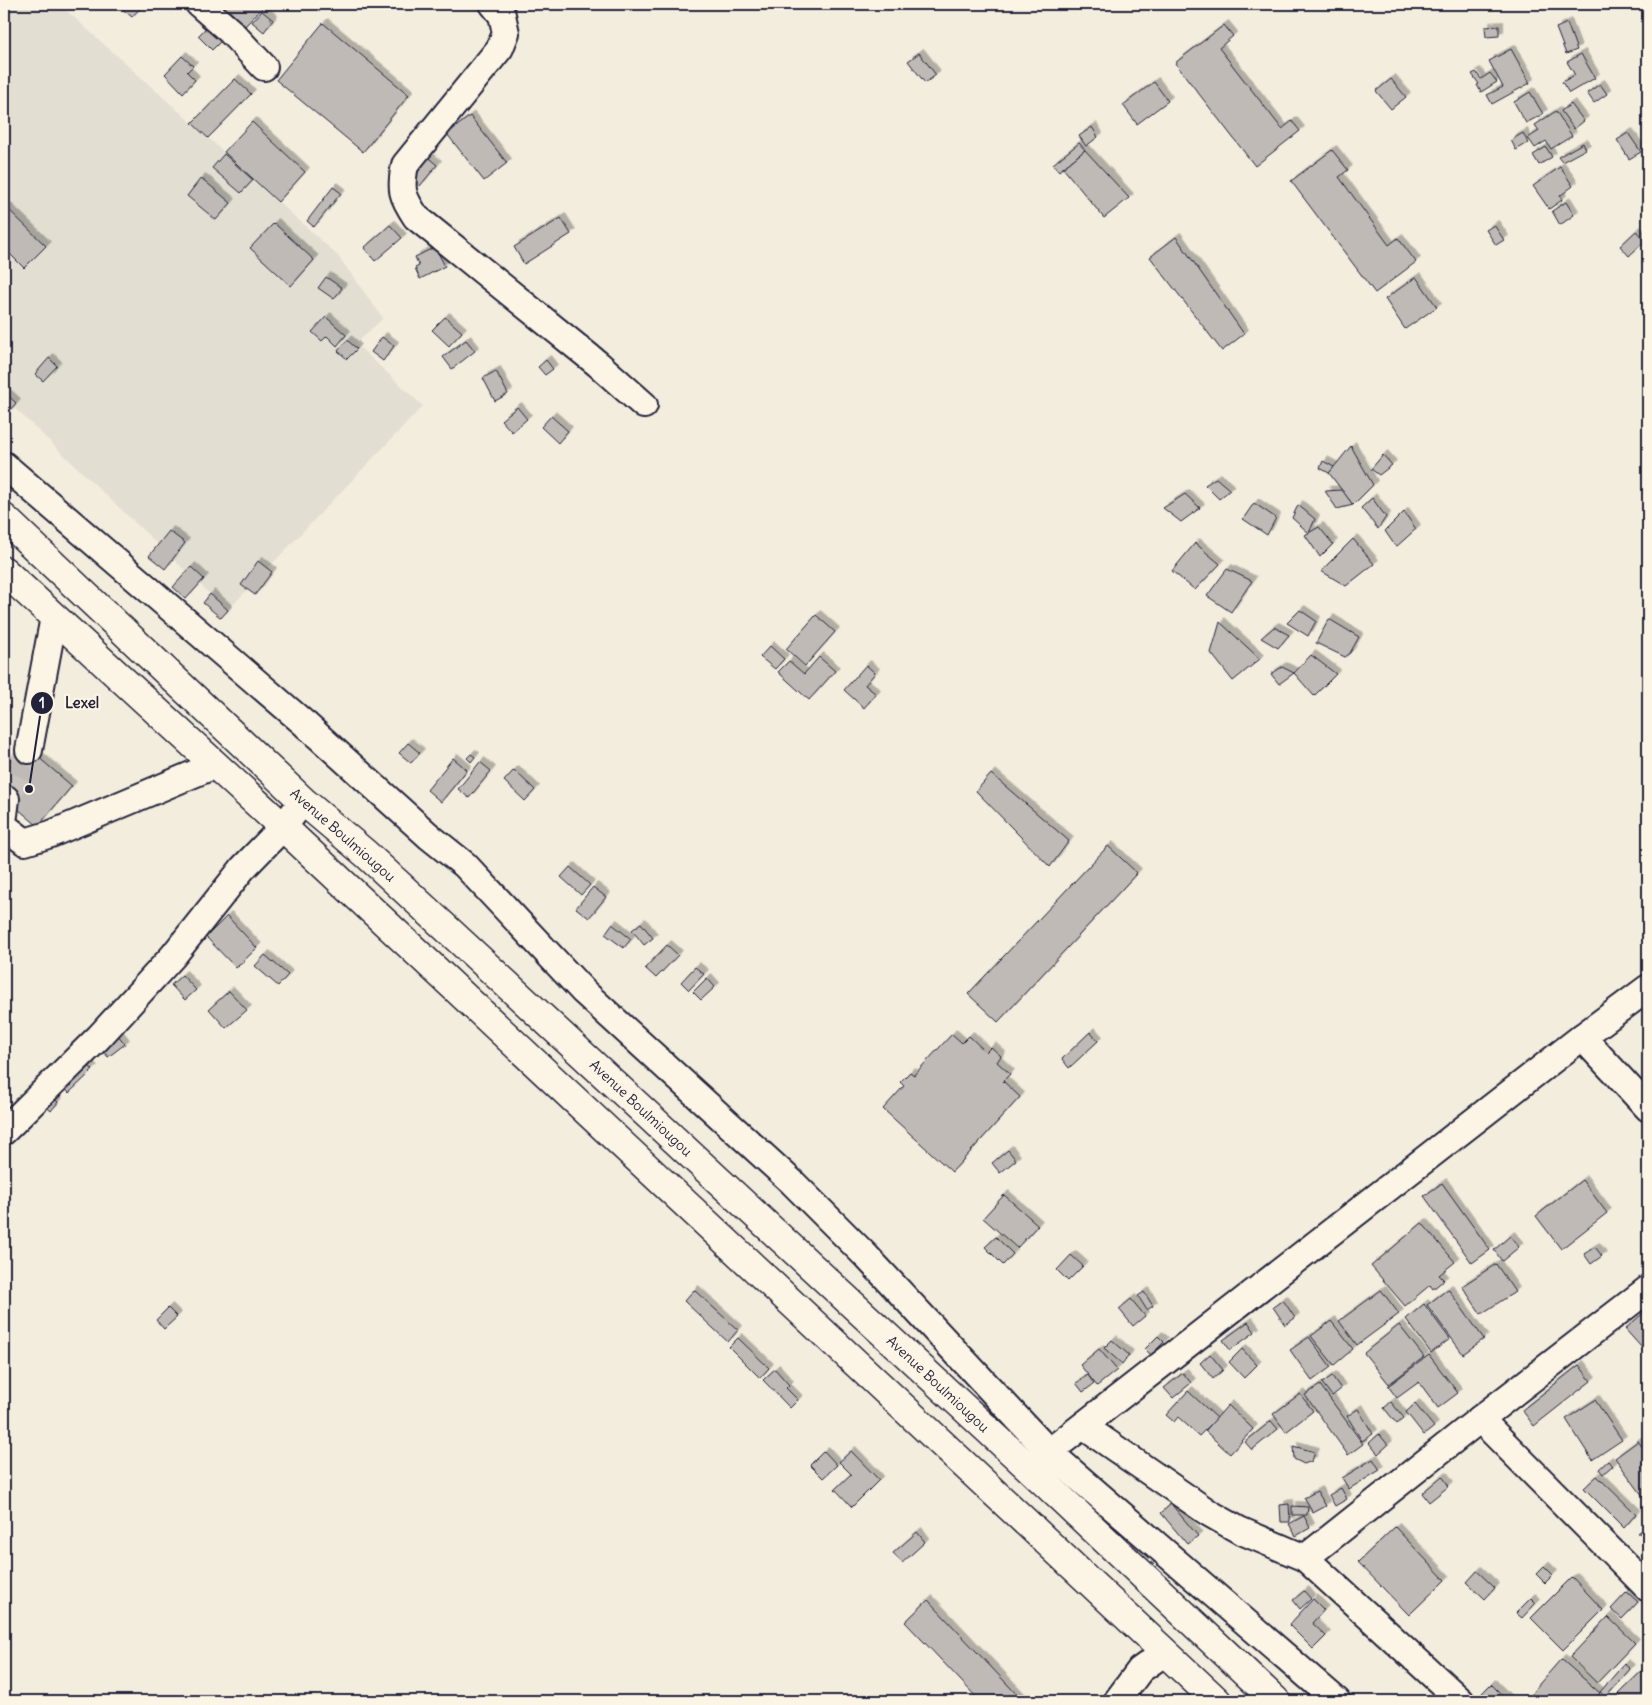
<svg xmlns="http://www.w3.org/2000/svg" width="1652" height="1705" font-family="Delius,sans-serif">
<style>
.built{fill:#e3ded2}
.building{fill:#bfbab6;stroke:#22223b;filter:url(#shadow)}
.lines{fill:none;stroke-linecap:round;stroke-linejoin:round}
.minor-tunnel{stroke:#c9c4bd;stroke-width:26;stroke-dasharray:26 13;stroke-linecap:butt}
.minor-casing{stroke:#22223b;stroke-width:30}
.highway-casing{stroke:#22223b;stroke-width:31}
.minor{stroke:#fcf5e5;stroke-width:26}
.highway{stroke:#fcf5e5;stroke-width:28}
.labels{text-anchor:middle;dominant-baseline:central;stroke-width:4.5;stroke-linejoin:round;paint-order:stroke}
.street-label{font-size:14px;fill:#22223b;stroke:#fcf5e5}
.leader{fill:none;stroke:#22223b;stroke-width:2}
.callout-dot{fill:#22223b;stroke:#fcf5e5;stroke-width:2}
.mark-label{font-size:15px;text-anchor:middle;font-weight:bold;fill:#fff}
.callout-label{font-size:15px;text-anchor:middle;font-weight:bold;fill:#22223b;stroke:#fcf5e5;stroke-width:4.5;stroke-linejoin:round;paint-order:stroke}
</style>
<defs>
<filter id="shadow"><feDropShadow dx="4.5" dy="-4.5" stdDeviation="0" flood-color="#0004"/></filter>
</defs>
<rect width="100%" height="100%" fill="#f3edde"/>
<filter id="ink" filterUnits="userSpaceOnUse"><feTurbulence type="fractalNoise" baseFrequency=".02" numOctaves="2"/><feDisplacementMap in="SourceGraphic" scale="10" xChannelSelector="R" yChannelSelector="G"/><feConvolveMatrix kernelMatrix="1 2 1 2 8 2 1 2 1" color-interpolation-filters="sRGB"/></filter>
<g filter="url(#ink)">
<polygon class="built" points="4,4 59,4 192,123 338,256 383,318 356,344 423,406 228,610 210,594 4,398"/>
<g class="building">
<polygon points="123,4 140,4 142,6 132,17 120,7"/>
<polygon points="224,4 266,4 245,26 223,5"/>
<polygon points="262,11 273,20 264,32 252,22"/>
<polygon points="323,23 409,95 363,152 276,80"/>
<polygon points="1567,23 1577,50 1566,54 1556,28"/>
<polygon points="1224,25 1233,36 1219,48 1282,129 1292,121 1300,131 1255,166 1175,63"/>
<polygon points="208,26 222,40 212,50 198,36"/>
<polygon points="1499,26 1499,36 1486,37 1485,27"/>
<polygon points="1511,49 1530,83 1492,104 1487,95 1503,87 1489,61"/>
<polygon points="919,53 936,75 925,83 908,61"/>
<polygon points="1581,54 1595,78 1569,93 1562,82 1575,75 1567,62"/>
<polygon points="182,56 193,66 187,72 195,80 183,93 165,74"/>
<polygon points="1476,72 1481,79 1490,73 1497,82 1481,92 1477,85 1479,84 1472,74"/>
<polygon points="235,79 251,94 208,138 192,123"/>
<polygon points="1391,79 1406,97 1391,109 1376,91"/>
<polygon points="1154,82 1168,101 1137,124 1123,105"/>
<polygon points="1600,84 1607,94 1594,103 1587,93"/>
<polygon points="1530,92 1543,114 1526,123 1514,102"/>
<polygon points="1571,104 1584,121 1574,129 1561,111"/>
<polygon points="1556,111 1572,136 1551,149 1546,141 1535,148 1528,138 1539,131 1535,125"/>
<polygon points="470,116 507,163 484,181 447,134"/>
<polygon points="252,122 305,172 278,202 224,152"/>
<polygon points="1092,127 1098,137 1086,146 1079,136"/>
<polygon points="1523,133 1528,143 1516,150 1511,140"/>
<polygon points="1628,133 1641,152 1629,159 1617,140"/>
<polygon points="1079,143 1085,150 1059,171 1053,164"/>
<polygon points="1583,143 1586,149 1562,162 1558,157"/>
<polygon points="1546,147 1552,157 1539,165 1533,155"/>
<polygon points="1085,150 1129,198 1104,218 1063,168"/>
<polygon points="1332,150 1348,170 1339,177 1389,245 1398,238 1416,262 1375,293 1291,181"/>
<polygon points="224,154 253,180 241,193 212,168"/>
<polygon points="424,154 437,165 420,186 407,176"/>
<polygon points="1560,167 1573,186 1560,196 1562,200 1549,209 1533,186"/>
<polygon points="201,178 231,203 216,220 187,196"/>
<polygon points="333,187 341,193 314,227 307,221"/>
<polygon points="1566,202 1574,215 1560,225 1552,211"/>
<polygon points="6,207 46,246 24,268 4,248 4,210"/>
<polygon points="561,218 571,234 524,264 514,247"/>
<polygon points="274,223 314,260 291,286 250,248"/>
<polygon points="390,225 402,238 375,261 364,248"/>
<polygon points="1494,225 1504,240 1496,245 1486,230"/>
<polygon points="1636,231 1645,241 1629,256 1620,246"/>
<polygon points="1176,237 1244,334 1222,351 1150,257"/>
<polygon points="435,247 445,266 420,279 415,268 419,266 415,257"/>
<polygon points="326,277 342,288 334,299 318,288"/>
<polygon points="1416,277 1437,307 1405,329 1385,299"/>
<polygon points="326,317 346,335 337,346 327,336 322,341 312,332"/>
<polygon points="445,317 462,332 449,346 432,330"/>
<polygon points="382,337 394,346 383,361 371,352"/>
<polygon points="347,340 357,349 347,359 338,351"/>
<polygon points="466,340 475,351 452,369 443,357"/>
<polygon points="49,358 57,366 43,381 35,374"/>
<polygon points="546,360 553,369 545,375 538,367"/>
<polygon points="496,371 508,394 495,401 483,378"/>
<polygon points="4,392 16,403 4,417"/>
<polygon points="517,407 527,419 512,432 501,420"/>
<polygon points="551,416 568,431 558,443 541,427"/>
<polygon points="1351,446 1373,485 1353,505 1329,473"/>
<polygon points="1383,455 1392,465 1379,475 1371,469"/>
<polygon points="1323,461 1334,467 1329,473 1320,468"/>
<polygon points="1216,478 1230,490 1219,499 1205,485"/>
<polygon points="1342,490 1353,505 1337,509 1325,491"/>
<polygon points="1185,494 1200,508 1181,522 1163,508"/>
<polygon points="1372,498 1386,517 1378,529 1361,508"/>
<polygon points="1254,503 1276,518 1267,535 1243,519"/>
<polygon points="1298,505 1315,519 1309,533 1292,518"/>
<polygon points="1404,512 1416,529 1396,547 1385,531"/>
<polygon points="1319,527 1333,544 1320,557 1305,535"/>
<polygon points="169,531 185,543 165,569 149,556"/>
<polygon points="1353,539 1374,564 1346,586 1321,571"/>
<polygon points="1195,543 1220,564 1195,590 1172,571"/>
<polygon points="258,561 272,572 255,595 241,585"/>
<polygon points="191,567 204,579 186,599 173,587"/>
<polygon points="1227,569 1252,581 1231,612 1207,596"/>
<polygon points="210,594 228,610 221,618 203,603"/>
<polygon points="1300,610 1316,621 1308,636 1287,623"/>
<polygon points="816,615 835,632 805,666 786,649"/>
<polygon points="1329,619 1359,637 1350,653 1345,657 1316,643"/>
<polygon points="1220,622 1260,659 1233,681 1211,653"/>
<polygon points="1274,627 1289,635 1278,648 1261,638"/>
<polygon points="770,646 784,659 775,669 760,657"/>
<polygon points="1311,655 1336,674 1314,696 1294,673"/>
<polygon points="819,657 835,671 809,700 778,672 789,661 804,674"/>
<polygon points="866,665 875,673 865,685 876,694 864,708 844,690"/>
<polygon points="1282,667 1294,673 1279,684 1271,674"/>
<polygon points="408,743 420,753 411,763 399,753"/>
<polygon points="23,744 72,786 38,826 4,797 4,767"/>
<polygon points="471,754 475,757 471,762 467,758"/>
<polygon points="453,758 467,770 441,802 427,790"/>
<polygon points="480,762 491,771 469,798 458,789"/>
<polygon points="514,770 535,790 525,801 504,781"/>
<polygon points="991,774 1069,841 1050,867 976,791"/>
<polygon points="1108,846 1137,873 998,1022 968,994"/>
<polygon points="570,867 590,885 581,895 561,877"/>
<polygon points="593,887 606,897 589,918 576,908"/>
<polygon points="227,916 257,948 236,968 206,937"/>
<polygon points="641,923 653,938 644,945 632,930"/>
<polygon points="612,924 631,939 624,948 605,934"/>
<polygon points="667,945 678,955 656,978 645,968"/>
<polygon points="265,955 288,975 278,986 255,966"/>
<polygon points="695,967 704,974 689,990 681,982"/>
<polygon points="182,975 196,990 185,1000 171,985"/>
<polygon points="707,978 715,987 701,1000 693,992"/>
<polygon points="229,991 247,1010 226,1028 209,1009"/>
<polygon points="1090,1032 1098,1041 1069,1068 1062,1059"/>
<polygon points="952,1034 962,1043 969,1036 986,1052 991,1047 1001,1056 997,1062 1010,1074 1003,1081 1020,1097 952,1172 883,1109 904,1086 900,1082 910,1072 914,1075"/>
<polygon points="118,1035 125,1044 108,1057 101,1048"/>
<polygon points="83,1060 93,1070 69,1093 60,1083"/>
<polygon points="48,1094 58,1102 51,1111 41,1102"/>
<polygon points="1008,1150 1016,1160 1000,1173 992,1163"/>
<polygon points="1582,1180 1607,1213 1561,1249 1536,1216"/>
<polygon points="1442,1183 1490,1250 1472,1263 1424,1196"/>
<polygon points="1004,1195 1038,1225 1017,1248 983,1218"/>
<polygon points="1422,1223 1455,1262 1439,1275 1444,1280 1433,1289 1430,1285 1405,1306 1371,1266"/>
<polygon points="1510,1236 1519,1247 1502,1261 1494,1250"/>
<polygon points="996,1237 1013,1254 1003,1265 985,1247"/>
<polygon points="1595,1247 1602,1256 1591,1264 1584,1254"/>
<polygon points="1071,1255 1083,1266 1068,1281 1057,1270"/>
<polygon points="1496,1264 1515,1292 1481,1314 1462,1286"/>
<polygon points="1448,1289 1484,1339 1463,1354 1427,1305"/>
<polygon points="694,1290 738,1330 728,1342 684,1301"/>
<polygon points="1381,1290 1399,1314 1357,1345 1339,1321"/>
<polygon points="1144,1292 1153,1306 1147,1310 1138,1296"/>
<polygon points="1131,1299 1145,1316 1133,1326 1119,1309"/>
<polygon points="1283,1300 1295,1318 1285,1325 1273,1307"/>
<polygon points="1424,1304 1450,1339 1431,1353 1406,1319"/>
<polygon points="168,1308 177,1317 164,1329 156,1320"/>
<polygon points="1648,1309 1648,1342 1642,1348 1625,1329"/>
<polygon points="1331,1321 1353,1349 1334,1365 1311,1336"/>
<polygon points="1248,1322 1255,1332 1230,1350 1223,1340"/>
<polygon points="1399,1325 1424,1357 1389,1384 1364,1353"/>
<polygon points="1158,1336 1164,1342 1151,1355 1145,1349"/>
<polygon points="1309,1337 1331,1367 1312,1381 1290,1350"/>
<polygon points="738,1338 769,1368 760,1378 729,1347"/>
<polygon points="1112,1340 1129,1355 1122,1364 1104,1348"/>
<polygon points="1099,1349 1117,1370 1097,1386 1080,1365"/>
<polygon points="1242,1349 1257,1365 1244,1378 1229,1362"/>
<polygon points="1210,1354 1223,1370 1213,1379 1200,1363"/>
<polygon points="1429,1355 1458,1393 1438,1408 1419,1382 1397,1398 1388,1386"/>
<polygon points="1579,1365 1591,1381 1534,1426 1522,1410"/>
<polygon points="775,1369 789,1385 786,1388 798,1400 790,1408 763,1380"/>
<polygon points="1183,1373 1191,1383 1173,1398 1164,1388"/>
<polygon points="1088,1375 1094,1384 1083,1392 1076,1383"/>
<polygon points="1332,1376 1341,1389 1332,1396 1322,1383"/>
<polygon points="1320,1385 1363,1444 1348,1455 1305,1395"/>
<polygon points="1188,1391 1217,1418 1199,1436 1178,1417 1174,1422 1166,1415"/>
<polygon points="1300,1394 1313,1411 1286,1432 1273,1414"/>
<polygon points="1595,1400 1622,1440 1592,1460 1566,1419"/>
<polygon points="1391,1402 1404,1418 1397,1424 1384,1408"/>
<polygon points="1415,1404 1434,1427 1424,1435 1406,1412"/>
<polygon points="1228,1405 1253,1429 1230,1454 1205,1431"/>
<polygon points="1358,1409 1373,1434 1362,1441 1347,1416"/>
<polygon points="1271,1421 1278,1429 1252,1450 1245,1442"/>
<polygon points="1379,1434 1388,1445 1378,1454 1369,1443"/>
<polygon points="1638,1441 1648,1455 1648,1503 1615,1458"/>
<polygon points="1293,1446 1315,1452 1312,1461 1304,1464 1294,1459"/>
<polygon points="824,1451 837,1465 823,1478 810,1465"/>
<polygon points="851,1451 879,1480 852,1507 835,1489 851,1474 839,1462"/>
<polygon points="1373,1459 1380,1470 1349,1489 1342,1478"/>
<polygon points="1608,1461 1612,1466 1603,1474 1599,1469"/>
<polygon points="1442,1476 1449,1486 1429,1502 1422,1493"/>
<polygon points="1597,1476 1636,1514 1624,1528 1584,1488"/>
<polygon points="1341,1488 1347,1499 1335,1506 1329,1495"/>
<polygon points="1317,1491 1326,1506 1313,1513 1304,1498"/>
<polygon points="1171,1504 1198,1536 1187,1544 1161,1513"/>
<polygon points="1289,1504 1290,1522 1281,1522 1280,1505"/>
<polygon points="1292,1506 1308,1507 1307,1515 1292,1515"/>
<polygon points="1304,1516 1310,1528 1296,1536 1289,1524"/>
<polygon points="1648,1525 1648,1534 1638,1533"/>
<polygon points="1395,1527 1445,1580 1409,1615 1358,1562"/>
<polygon points="917,1532 925,1542 902,1563 893,1553"/>
<polygon points="1643,1538 1648,1538 1648,1549 1644,1549"/>
<polygon points="1544,1566 1553,1575 1545,1583 1536,1574"/>
<polygon points="1477,1571 1495,1588 1485,1599 1467,1582"/>
<polygon points="1572,1577 1603,1610 1563,1650 1531,1618"/>
<polygon points="1304,1591 1311,1599 1300,1609 1293,1600"/>
<polygon points="1627,1592 1638,1602 1622,1619 1611,1609"/>
<polygon points="1531,1598 1536,1603 1522,1618 1516,1613"/>
<polygon points="1313,1599 1324,1610 1312,1623 1326,1636 1313,1649 1289,1625"/>
<polygon points="928,1600 1023,1701 980,1701 905,1622"/>
<polygon points="1608,1617 1635,1643 1597,1683 1570,1657"/>
<polygon points="1561,1659 1600,1693 1593,1701 1534,1701 1530,1698 1534,1690"/>
<polygon points="1624,1664 1630,1669 1606,1697 1600,1692"/>
<polygon points="1648,1665 1648,1701 1625,1701 1618,1694"/>
<polygon points="1491,1684 1508,1701 1488,1701 1481,1694"/>
</g>
<g class="lines">
<polyline class="minor-tunnel" points="6,799 29,750"/>
<g class="minor-casing">
<g id="minor">
<polyline points="199,4 230,31 264,67"/>
<path d="M493 4 502 15 506 33 500 48 405 165C400 190 402 196 416 217L598 364 644 405"/>
<polyline points="4,465 305,724 430,837 465,865 584,992 792,1182 867,1257 1049,1452 1337,1701"/>
<polyline points="29,750 54,617"/>
<polyline points="4,815 6,799"/>
<polyline points="4,826 25,842 51,834 215,765"/>
<polyline points="1582,1037 1648,1108"/>
<polyline points="4,1131 99,1037 173,956 243,868 283,827 303,801"/>
<polyline points="1480,1419 1648,1588"/>
<polyline points="1083,1426 1209,1513 1239,1530 1305,1558 1461,1701"/>
<polyline points="1036,1462 1582,1037 1648,988"/>
<polyline points="1305,1558 1480,1419 1648,1289"/>
<polyline points="1117,1701 1140,1670 1164,1653"/>
</g>
</g>
<g class="highway-casing">
<g id="highway">
<polyline points="4,518 303,801 366,854 1029,1468 1276,1701"/>
<polyline points="4,571 283,827 1217,1701"/>
</g>
</g>
<use href="#minor" class="minor"/>
<use href="#highway" class="highway"/>
</g>
</g>
<g class="labels">
<g class="street-label">
<text transform="translate(343 835) rotate(41)">Avenue Boulmiougou</text>
<text transform="translate(641 1108) rotate(43)">Avenue Boulmiougou</text>
<text transform="translate(938 1384) rotate(43)">Avenue Boulmiougou</text>
</g>
</g>
<path class="leader" d="M29 789L42 703"/>
<g class="callout-dot">
<circle cx="29" cy="789" r="5"/>
<circle cx="42" cy="703" r="12"/>
</g>
<g class="mark-label">
<text x="42" y="708">1</text>
</g>
<g class="callout-label">
<text x="82" y="708">Lexel</text>
</g>
<rect width="1652" height="1705" fill="none" stroke="#fcf5e5" stroke-width="20"/>
<rect x="10" y="10" width="1632" height="1685" fill="none" stroke="#22223b" stroke-width="2" filter="url(#ink)"/>
</svg>
